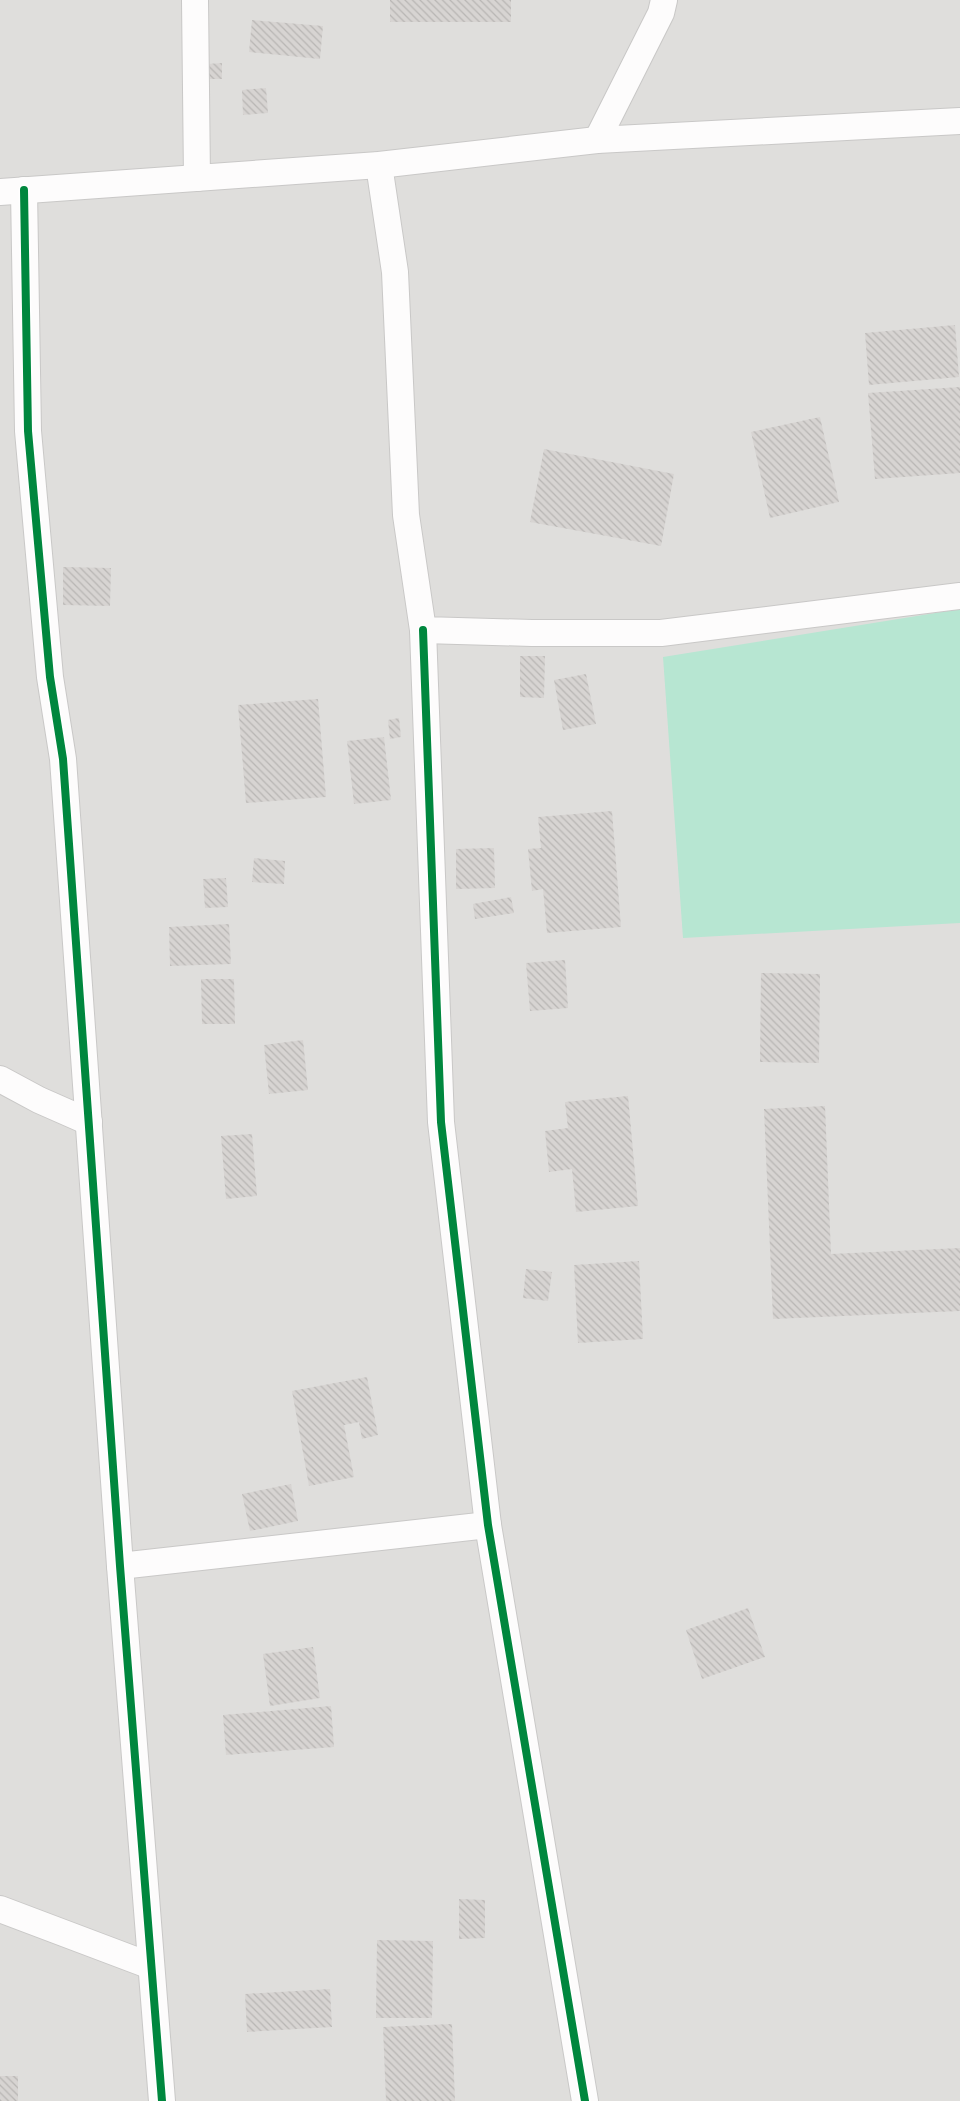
<svg xmlns="http://www.w3.org/2000/svg" width="960" height="2101" font-family="Rubik,sans-serif">
<style>
.residential{fill:#dfdedc}
.pitch{fill:#b7e6d2}
.building{fill:url(#building-back-hatch)}
.lines{fill:none;stroke-linecap:round;stroke-linejoin:round}
.minor-casing{stroke:#c9c8c7;stroke-width:28}
.minor{stroke:#fdfcfc;stroke-width:26}
.cycleway-casing{stroke:#fff;stroke-width:11}
.cycleway{stroke:#00873e;stroke-width:8}
</style>
<defs>
<pattern id="building-back-hatch" width="6" height="6" patternUnits="userSpaceOnUse" patternTransform="scale(1.25)"><rect width="6" height="6" fill="#d7d4d2"/><path d="M-1 5l2 2M0 0l6 6M5-1l2 2" fill="none" stroke="#b8b6b4"/></pattern>
</defs>
<rect width="100%" height="100%" fill="#f0eeeb"/>
<rect class="residential" x="0" y="0" width="960" height="2101"/>
<polygon class="pitch" points="960,609 960,923 683,938 663,657"/>
<g class="building">
<rect x="390" y="0" width="121" height="22"/>
<polygon points="252,20 323,26 320,59 249,52"/>
<polygon points="222,63 222,79 208,79 207,64"/>
<polygon points="266,88 268,113 243,115 242,90"/>
<polygon points="955,325 959,377 869,385 865,333"/>
<polygon points="960,387 960,473 875,479 868,393"/>
<polygon points="820,417 839,502 770,518 751,432"/>
<polygon points="544,449 674,474 661,546 530,522"/>
<polygon points="63,567 111,568 110,606 63,605"/>
<polygon points="520,656 545,656 544,698 520,697"/>
<polygon points="586,674 596,724 563,730 554,680"/>
<polygon points="318,699 326,797 246,803 238,705"/>
<polygon points="399,718 401,737 390,739 388,720"/>
<polygon points="384,737 391,800 354,804 347,741"/>
<polygon points="612,811 621,927 547,933 543,889 532,891 528,849 541,848 538,817"/>
<polygon points="494,848 495,888 456,889 456,849"/>
<polygon points="254,858 285,861 284,884 252,882"/>
<polygon points="226,878 228,907 205,908 203,879"/>
<polygon points="511,897 514,913 475,919 473,904"/>
<polygon points="229,924 231,964 170,966 169,927"/>
<polygon points="565,960 568,1008 530,1011 526,963"/>
<polygon points="761,973 820,974 819,1063 760,1062"/>
<polygon points="201,979 234,979 235,1024 202,1024"/>
<polygon points="303,1040 308,1090 269,1094 264,1045"/>
<polygon points="628,1096 638,1206 576,1212 572,1169 549,1172 545,1131 568,1128 565,1102"/>
<polygon points="825,1106 831,1254 960,1248 960,1311 773,1319 764,1109"/>
<polygon points="252,1134 257,1196 226,1199 221,1136"/>
<polygon points="639,1261 643,1339 578,1343 574,1265"/>
<polygon points="526,1269 552,1272 548,1301 523,1298"/>
<polygon points="367,1377 378,1435 362,1439 359,1422 344,1425 354,1477 309,1486 292,1391"/>
<polygon points="291,1484 298,1521 250,1531 242,1494"/>
<polygon points="748,1608 765,1657 702,1679 686,1630"/>
<polygon points="313,1647 320,1698 270,1706 263,1654"/>
<polygon points="331,1706 334,1747 226,1755 223,1715"/>
<polygon points="459,1899 485,1900 485,1938 459,1939"/>
<polygon points="377,1940 433,1941 432,2018 376,2018"/>
<polygon points="330,1989 332,2027 247,2032 245,1994"/>
<polygon points="452,2024 455,2101 386,2101 383,2027"/>
<rect x="0" y="2076" width="18" height="25"/>
</g>
<g class="lines">
<g class="minor-casing">
<g id="minor">
<polyline points="195,0 197,178"/>
<polyline points="597,140 661,13 664,0"/>
<polyline points="379,165 395,272 406,515 423,630 532,633 661,633 960,596"/>
<polyline points="24,190 28,431 50,677 63,759 120,1566 162,2101"/>
<polyline points="0,192 379,165 597,140 960,121"/>
<polyline points="423,630 441,1122 488,1525 585,2101"/>
<polyline points="0,1079 39,1100 89,1122"/>
<polyline points="120,1566 488,1525"/>
<polyline points="0,1909 151,1966"/>
</g>
</g>
<use href="#minor" class="minor"/>
<g class="cycleway-casing">
<g id="cycleway">
<polyline points="24,190 28,431 50,677 63,759 120,1566 162,2101"/>
<polyline points="423,630 441,1122 488,1525 585,2101"/>
</g>
</g>
<use href="#cycleway" class="cycleway"/>
</g>
</svg>
